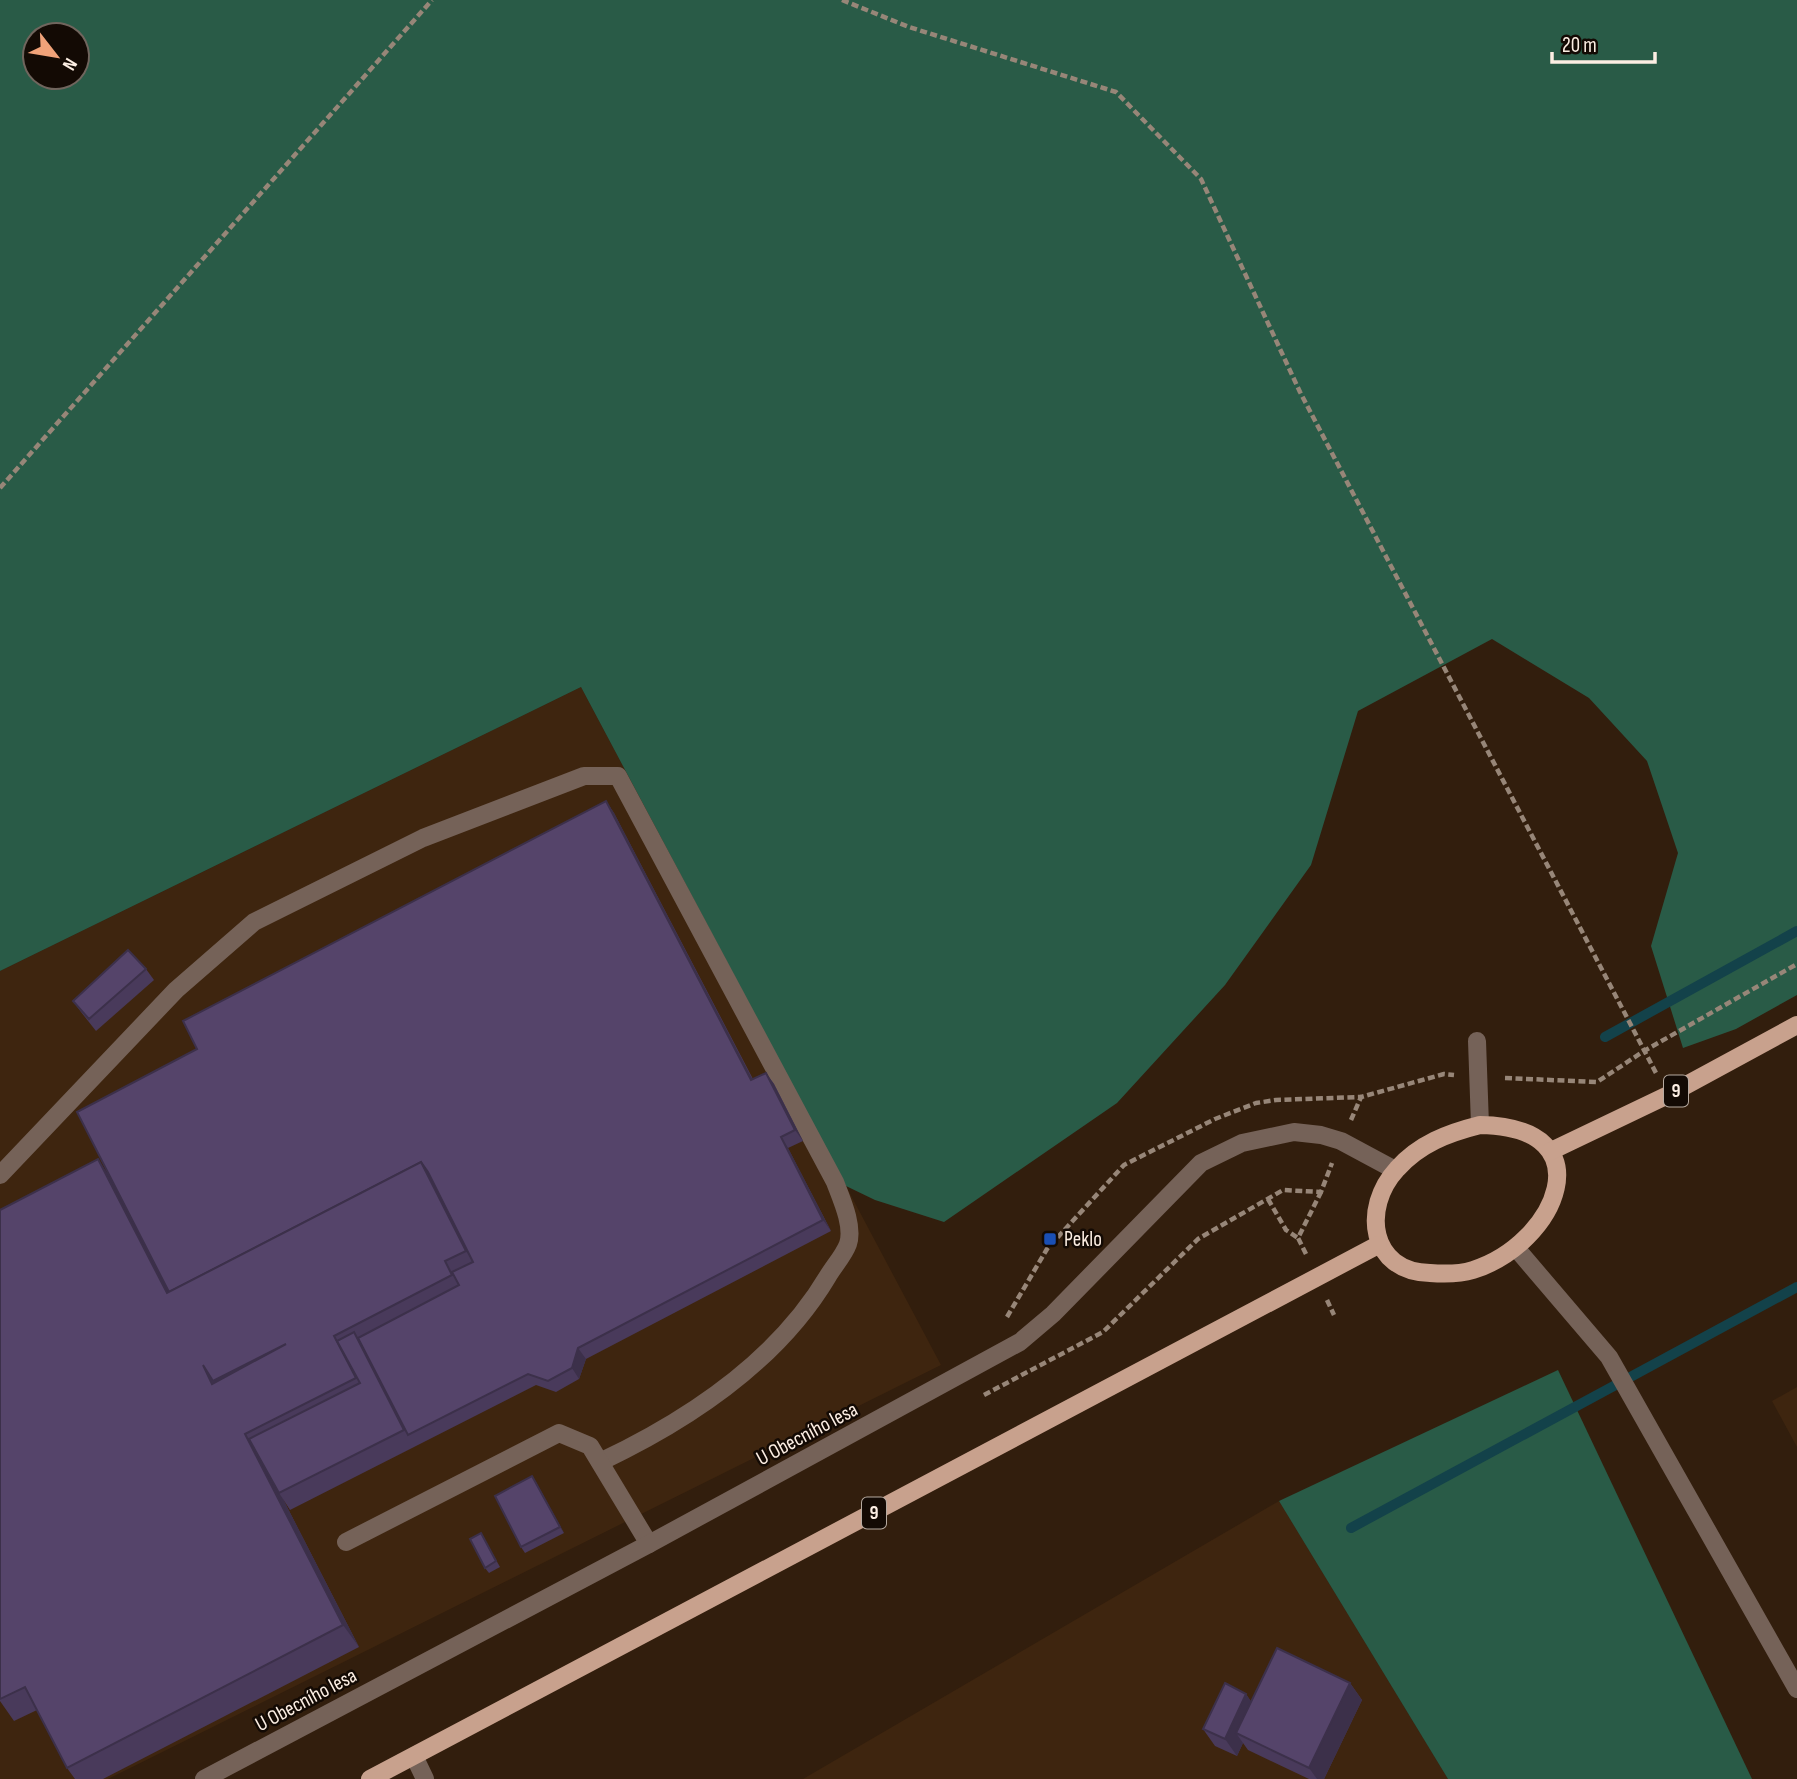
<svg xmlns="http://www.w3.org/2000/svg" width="1797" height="1779" font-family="'Sofia Sans Condensed',sans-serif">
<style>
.built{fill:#3e250f}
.forest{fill:#295b47;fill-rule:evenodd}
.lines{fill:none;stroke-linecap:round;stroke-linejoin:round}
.stream{stroke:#13424a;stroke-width:10}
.path{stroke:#978678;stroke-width:4.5;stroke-dasharray:7 3.5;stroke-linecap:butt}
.minor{stroke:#756258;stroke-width:18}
.major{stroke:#c8a18d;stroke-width:18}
.wall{fill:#493a5b}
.shaded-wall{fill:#3c304a}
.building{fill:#55446a;stroke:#3c304a;stroke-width:2;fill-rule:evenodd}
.transit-dot{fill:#1a4fb4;stroke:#130a04;stroke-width:2.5}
.labels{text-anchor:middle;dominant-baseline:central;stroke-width:5;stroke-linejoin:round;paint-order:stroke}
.shield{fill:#130a04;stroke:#b6aaa0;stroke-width:2}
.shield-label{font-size:19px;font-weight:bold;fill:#fceee3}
.poi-label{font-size:21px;fill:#fceee3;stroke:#130a04;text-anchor:start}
.street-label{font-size:21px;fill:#fceee3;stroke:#130a04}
</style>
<rect width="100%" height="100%" fill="#321e0d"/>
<g class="built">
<polygon points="581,687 941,1365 108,1779 0,1779 0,971"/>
<polygon points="1797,1387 1797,1447 1772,1401"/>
<polygon points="1279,1501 1448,1779 803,1779"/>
</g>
<g class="forest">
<path d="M0 0H1797V995L1736 1029 1683 1048 1651 946 1678 853 1647 761 1589 698 1492 639 1358 711 1311 865 1225 985 1117 1103 944 1222 875 1200 846 1186 581 687 0 971ZM35 35H77V77H35Z"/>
<polygon points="1558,1370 1752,1779 1448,1779 1279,1501"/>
</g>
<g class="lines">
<g class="stream">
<polyline points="1605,1037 1797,931"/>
<polyline points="1351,1528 1797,1287"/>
</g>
<g class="path">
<polyline points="842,0 909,27 1116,92 1201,179 1300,392 1656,1073"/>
<polyline points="0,488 432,0"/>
<polyline points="1505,1078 1597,1082 1644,1051 1797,964"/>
<polyline points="1351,1120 1361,1097 1444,1074 1454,1075"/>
<polyline points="1268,1199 1286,1230 1298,1238"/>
<polyline points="1306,1254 1298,1238 1321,1192"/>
<polyline points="1327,1300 1334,1315"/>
<polyline points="1007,1317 1047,1249 1124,1165 1215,1119 1256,1103 1276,1100 1361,1097"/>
<polyline points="984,1395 1103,1332 1198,1239 1283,1190 1321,1192 1332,1163"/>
</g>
<g class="minor">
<polyline points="1477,1041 1480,1125"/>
<path d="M0 1175 176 990 254 922 423 838 584 776H618L835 1182C841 1198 854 1226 848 1244 844 1255 834 1266 828 1276 777 1362 689 1420 600 1462"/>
<polyline points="1516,1248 1609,1357 1797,1689"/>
<polyline points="346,1542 559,1433 590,1446 649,1544"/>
<polyline points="414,1756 425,1779"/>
<polyline points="204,1779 649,1544 1020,1342 1053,1314 1201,1163 1242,1143 1294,1132 1321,1135 1341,1141 1395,1170"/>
</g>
<g class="major">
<path d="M1480 1125C1608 1127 1556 1244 1473 1270 1460 1274 1443 1274 1430 1273 1370 1272 1361 1208 1397 1169 1419 1144 1448 1133 1480 1125Z"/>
<polyline points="1551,1151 1668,1095 1797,1025"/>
<polyline points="370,1779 1378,1245"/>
</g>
</g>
<g class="wall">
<polygon points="606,801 614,813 753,1079 766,1073 774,1084 803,1141 788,1148 831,1231 586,1359 579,1379 556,1392 536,1385 290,1510 283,1499 359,1647 103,1779 75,1779 67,1768 37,1710 14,1721 0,1701 0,1210 108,1173 197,1049"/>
<polygon points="146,969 154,980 96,1031 81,1012 73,1001"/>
<polygon points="532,1476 564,1533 525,1553 521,1547"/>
<polygon points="481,1533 500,1567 489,1573 485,1568"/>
<polygon points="1350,1683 1362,1700 1324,1779 1309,1779 1248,1750 1243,1743 1237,1756 1215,1746 1203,1729 1246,1694 1251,1702"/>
</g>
<g class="shaded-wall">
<polygon points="606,801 614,813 759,1092 751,1080"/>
<polygon points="766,1073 774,1084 803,1141 795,1130"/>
<polygon points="781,1137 788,1148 831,1231 823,1220"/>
<polygon points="98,1159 113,1181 176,1303 167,1293"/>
<polygon points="421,1162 436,1184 481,1273 466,1251"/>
<polygon points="578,1348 586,1359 579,1379 572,1368"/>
<polygon points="245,1434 261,1456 279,1493 283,1499 359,1647 343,1625"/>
<polygon points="532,1476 536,1482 564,1533 560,1527"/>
<polygon points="1350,1683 1362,1700 1324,1779 1317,1779 1309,1768"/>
<polygon points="1246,1694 1258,1711 1236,1733 1243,1743 1237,1756 1225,1739"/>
</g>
<g class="building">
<polygon points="606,801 751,1080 766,1073 795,1130 781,1137 823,1220 578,1348 572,1368 548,1381 528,1374 408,1435 358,1338 459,1285 452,1272 473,1262 428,1172 421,1162 169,1292 77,1112 197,1049 183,1021"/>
<polygon points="128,950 146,969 89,1019 73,1001"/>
<path d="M98 1159 167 1293 421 1162 466 1251 445 1261 452 1275 334 1336 356 1378 245 1434 343 1625 67 1768 25 1687 0 1699V1210ZM286 1344 212 1384 203 1365 213 1381Z"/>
<polygon points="354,1332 404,1430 279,1493 249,1439 360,1383 337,1341"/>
<polygon points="532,1476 560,1527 521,1547 495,1496"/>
<polygon points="481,1533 496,1561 485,1568 470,1539"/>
<polygon points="1277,1648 1350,1683 1309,1768 1236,1733"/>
<polygon points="1225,1683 1246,1694 1225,1739 1203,1729"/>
</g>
<rect class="transit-dot" x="1043" y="1232" width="14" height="14" rx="3.5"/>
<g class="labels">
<g class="shield">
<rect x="1664" y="1075.5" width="24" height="31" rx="5"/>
<rect x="862" y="1497.5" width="24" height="31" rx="5"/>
</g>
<g class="shield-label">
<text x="1676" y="1091">9</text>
<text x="874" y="1513">9</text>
</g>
<g class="poi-label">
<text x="1064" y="1239">Peklo</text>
</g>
<g class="street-label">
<text transform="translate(807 1434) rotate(-28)">U Obecního lesa</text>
<text transform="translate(306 1700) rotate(-28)">U Obecního lesa</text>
</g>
</g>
<g transform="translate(56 56) rotate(121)"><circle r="33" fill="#130a04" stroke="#70655d" stroke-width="2"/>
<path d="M0-5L12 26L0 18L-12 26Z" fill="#f0a279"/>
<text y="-10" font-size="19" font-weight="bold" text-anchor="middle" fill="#fceee3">N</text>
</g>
<path d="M1552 52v10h103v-10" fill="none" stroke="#fceee3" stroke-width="3.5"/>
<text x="1562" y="52" font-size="21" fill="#fceee3" stroke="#130a04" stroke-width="5" paint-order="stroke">20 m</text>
</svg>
